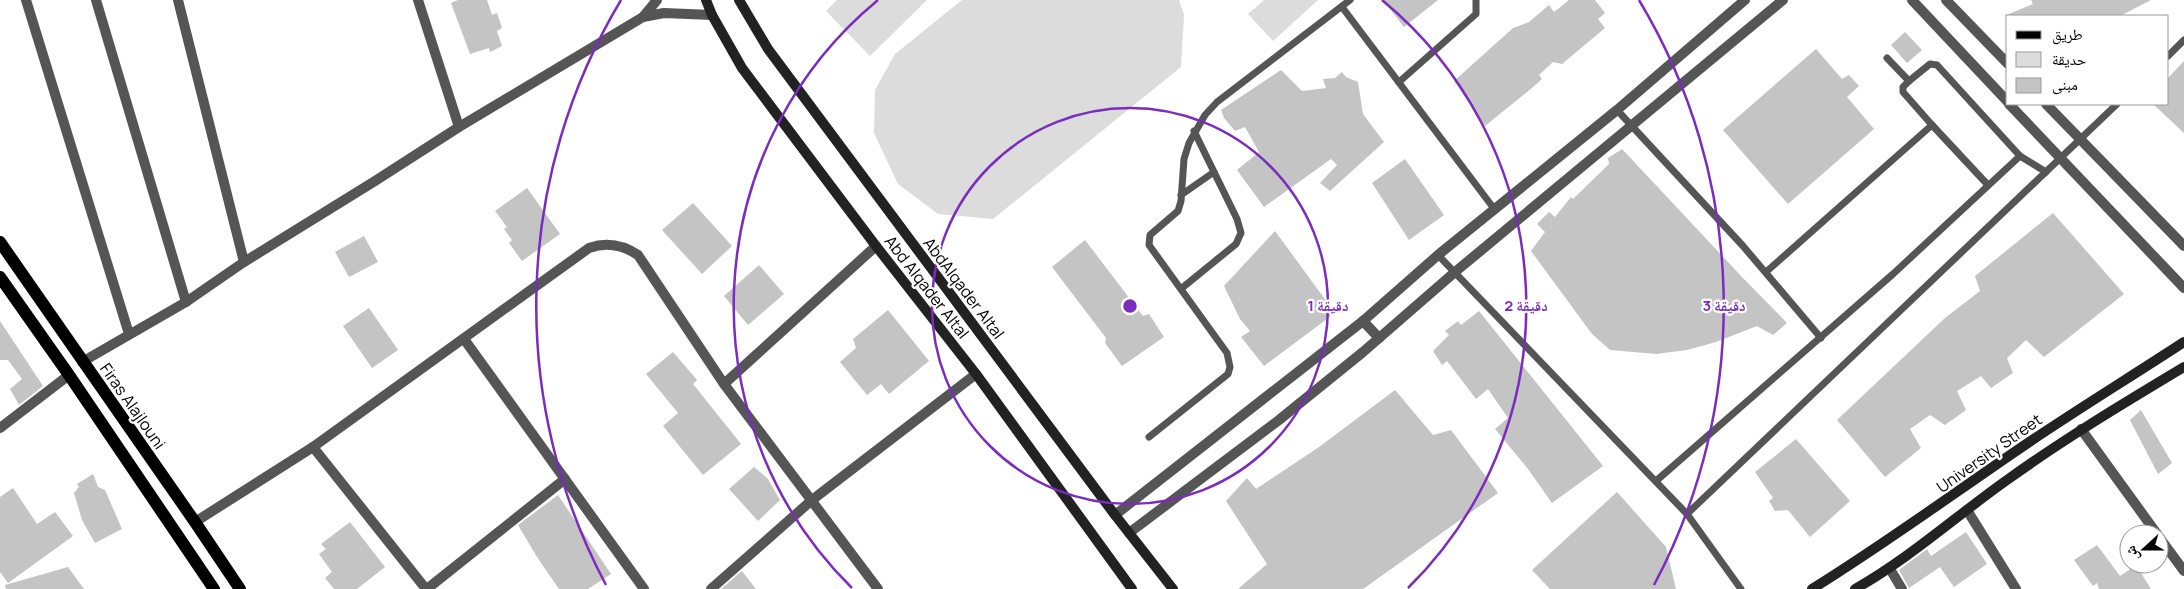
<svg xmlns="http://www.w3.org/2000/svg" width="2184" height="589" font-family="Manrope,'Noto Naskh Arabic',sans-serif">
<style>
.green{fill:#dcdcdc}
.building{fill:#c4c4c4}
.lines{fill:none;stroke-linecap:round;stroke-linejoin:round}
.service{stroke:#555;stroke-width:7}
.minor{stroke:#555;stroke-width:10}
.secondary{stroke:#222;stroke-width:10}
.primary{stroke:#000;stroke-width:12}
.ring{fill:none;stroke:#7b2cbf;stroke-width:2.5}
.labels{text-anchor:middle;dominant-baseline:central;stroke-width:4.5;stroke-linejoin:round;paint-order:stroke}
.street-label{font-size:16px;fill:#000;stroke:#fff}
.centre{fill:#7b2cbf;stroke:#fff;stroke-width:2.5}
.ring-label{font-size:15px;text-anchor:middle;font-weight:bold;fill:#7b2cbf;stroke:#fff;stroke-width:4.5;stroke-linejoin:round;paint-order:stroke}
</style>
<rect width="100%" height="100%" fill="#fff"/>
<g class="green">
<polygon points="837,0 927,0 870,56 826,11"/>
<polygon points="962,0 1179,0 1184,15 1181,67 993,219 938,214 898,184 874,133 875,90 895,54"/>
<polygon points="1264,0 1318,0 1273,41 1248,14"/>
</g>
<g class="building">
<polygon points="458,0 487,0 492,15 497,13 502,28 497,31 502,46 490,52 489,48 470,54 451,3"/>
<polygon points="1383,0 1438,0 1404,27"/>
<polygon points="1569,0 1595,0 1605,13 1598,19 1605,28 1562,64 1553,62 1539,75 1542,79 1532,88 1485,126 1454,81 1513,28 1529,22 1549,5 1554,12"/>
<polygon points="2031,0 2151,0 2120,16 2004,16 2033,4"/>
<polygon points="1905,32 1922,50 1907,63 1891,45"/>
<polygon points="1816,49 1842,79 1849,75 1859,86 1847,97 1874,129 1788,204 1723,130"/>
<polygon points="2184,61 2184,133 2153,104 2168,104 2168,78"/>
<polygon points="1281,70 1302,91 1326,88 1323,79 1335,78 1342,72 1346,77 1358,82 1363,114 1384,142 1330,191 1320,183 1337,165 1331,159 1264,207 1237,170 1259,152 1245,127 1235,131 1224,118 1221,110"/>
<polygon points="1622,149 1742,277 1787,323 1773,335 1757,326 1716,342 1687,350 1656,354 1610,350 1592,334 1531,251 1545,232 1537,224 1549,212 1555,217 1571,197 1573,199 1609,164 1608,158"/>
<polygon points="1405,159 1444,215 1409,240 1372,183"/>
<polygon points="527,188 560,234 522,261 509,243 512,240 504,229 507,227 495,211"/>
<polygon points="693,203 732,246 702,274 662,230"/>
<polygon points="2053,213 2124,294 2044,357 2026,340 2007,358 2013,373 1991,388 1981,376 1957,391 1966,410 1945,425 1930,415 1910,429 1921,448 1885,477 1837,420 1945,318 1980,291 1975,276"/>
<polygon points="1275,231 1335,313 1264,366 1241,337 1250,331 1240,319 1224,286"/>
<polygon points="364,236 378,262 349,277 335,252"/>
<polygon points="1085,240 1143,316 1149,314 1164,337 1122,366 1105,343 1106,338 1052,267"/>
<polygon points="759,265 784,294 748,325 724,296"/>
<polygon points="369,308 398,350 372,368 343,326"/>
<polygon points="888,310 929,361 889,394 881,384 867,395 840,362 856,348 853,339"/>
<polygon points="1479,311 1603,466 1552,503 1528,469 1495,429 1508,418 1488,389 1476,399 1447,361 1442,365 1433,351 1449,335 1445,331 1458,321 1461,325"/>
<polygon points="0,321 43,386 19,405 10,389 22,379 8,360 0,360"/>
<polygon points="673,352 697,380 693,384 741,444 703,475 663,426 678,413 646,374"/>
<polygon points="1395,390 1433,435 1451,430 1498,493 1363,589 1238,589 1267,564 1226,501 1247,478 1256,489 1319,447"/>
<polygon points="2141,410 2172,463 2158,474 2130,420"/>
<polygon points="1796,439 1850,501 1810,537 1788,510 1775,511 1769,501 1773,498 1755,472"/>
<polygon points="754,467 768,479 780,500 758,521 729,489"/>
<polygon points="93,474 98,487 105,490 122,529 95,543 82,520 74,493 79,487 77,484"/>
<polygon points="13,488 37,524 55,512 73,536 8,583 0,572 0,497"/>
<polygon points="1617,492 1666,547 1676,589 1550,589 1532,570"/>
<polygon points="558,495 611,574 588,589 559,589 537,557 518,525"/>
<polygon points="350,522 385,567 357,589 334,589 325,578 332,572 319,554 326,549 321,544"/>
<polygon points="1966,532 1987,564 1954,587 1940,567 1909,588 1899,570 1927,549 1931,556"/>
<polygon points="2097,545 2120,576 2136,565 2151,589 2099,589 2097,583 2093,586 2074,560"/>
<polygon points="68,567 84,589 6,589 5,585"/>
<polygon points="742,571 756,589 721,589"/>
</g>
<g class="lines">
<g class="service">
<polyline points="1342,7 1495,210"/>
<polyline points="2168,56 2184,40"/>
<polyline points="1887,58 1909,81 1930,64 1937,65 2020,156 2046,172"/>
<polyline points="1909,81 1903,87 1903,92 1932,125"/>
<polyline points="1399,82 1476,14 1476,0"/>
<polyline points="1617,110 1743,246 1821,338"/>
<polyline points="1181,195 1214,172"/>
<polyline points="1438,255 1687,514 1741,589"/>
<polyline points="1766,272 1932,125 1987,184"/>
<polyline points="1182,288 1236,244 1241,233 1237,219 1194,131"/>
<polyline points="1149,437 1228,374 1230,367 1227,353 1149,245 1150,235 1178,211 1181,201 1184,159 1189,143 1205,115 1217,102 1350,0"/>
<polyline points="1656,481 1893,274 2020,156"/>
<polyline points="1687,514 2117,104"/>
</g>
<g class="minor">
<polyline points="26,0 129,334"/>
<polyline points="96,0 186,302"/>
<polyline points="178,0 244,262"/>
<polyline points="418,0 459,127"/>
<polyline points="1912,0 2008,102"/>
<polyline points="1946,0 2008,64"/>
<polyline points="643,17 664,13 712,15"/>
<polyline points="2009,104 2184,288"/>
<polyline points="2046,104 2184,246"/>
<polyline points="1363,321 1379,338"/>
<polyline points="464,339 644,589"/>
<polyline points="82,362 186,302 244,262 375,181 459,127 643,17 657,0"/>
<polyline points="724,384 876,246"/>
<polyline points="0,428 69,375"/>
<polyline points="2081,429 2157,534"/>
<polyline points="313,447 426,589"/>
<polyline points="1967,510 2016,589"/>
<polyline points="1115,515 1363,321 1438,255 1617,110 1745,0"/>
<path d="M195 522 313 447 589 248C606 242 623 245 638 255L724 384 878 589"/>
<polyline points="1129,533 1279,420 1363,352 1455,272 1783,0"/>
<polyline points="2159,537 2184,571"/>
<polyline points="1890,569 1902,589"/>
<polyline points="427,589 565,479"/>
<polyline points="711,589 812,500 976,374"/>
</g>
<g class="secondary">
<polyline points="706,0 712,15 742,68 876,246 976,374 1132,589"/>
<polyline points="739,0 768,49 1115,515 1173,589"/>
<path d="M1812 589C1883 545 1950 496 2019 449 2073 412 2129 378 2184 342"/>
<path d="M1855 589C1910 558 1956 516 2007 480 2064 439 2124 403 2184 367"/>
</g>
<g class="primary">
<polyline points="0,242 195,522 240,589"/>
<polyline points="0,277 69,375 214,589"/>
</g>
</g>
<g class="ring">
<circle cx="1130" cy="306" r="198"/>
<path d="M852 588A396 396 0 0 1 878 0M1382 0A396 396 0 0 1 1408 588"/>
<path d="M606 585A594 594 0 0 1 621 0M1639 0A594 594 0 0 1 1654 585"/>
</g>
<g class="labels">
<g class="street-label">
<text transform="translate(927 287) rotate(52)">Abd Alqader Altal</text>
<text transform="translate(964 288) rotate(53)">AbdAlqader Altal</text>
<text transform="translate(133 406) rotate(55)">Firas Alajlouni</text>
<text transform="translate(1989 453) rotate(-35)">University Street</text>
</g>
</g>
<circle cx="1130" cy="306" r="8" class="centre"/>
<g class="ring-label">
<text x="1328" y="311">1 دقيقة</text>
<text x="1526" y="311">2 دقيقة</text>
<text x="1724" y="311">3 دقيقة</text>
</g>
<rect x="2006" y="15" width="162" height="90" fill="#ffffff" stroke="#999999"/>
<rect x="2016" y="31" width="25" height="8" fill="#000000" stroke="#999999"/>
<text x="2052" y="40" font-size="15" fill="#000000">طريق</text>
<rect x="2016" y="52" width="25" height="15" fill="#dcdcdc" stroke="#999999"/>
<text x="2052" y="65" font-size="15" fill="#000000">حديقة</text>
<rect x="2016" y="78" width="25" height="15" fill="#c4c4c4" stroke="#999999"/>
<text x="2052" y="90" font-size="15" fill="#000000">مبنى</text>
<g transform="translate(2144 549) rotate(249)"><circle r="24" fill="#ffffff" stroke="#999999"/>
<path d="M0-4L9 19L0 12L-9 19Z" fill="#000000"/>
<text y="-8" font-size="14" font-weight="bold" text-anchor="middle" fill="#000000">ش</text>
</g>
</svg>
